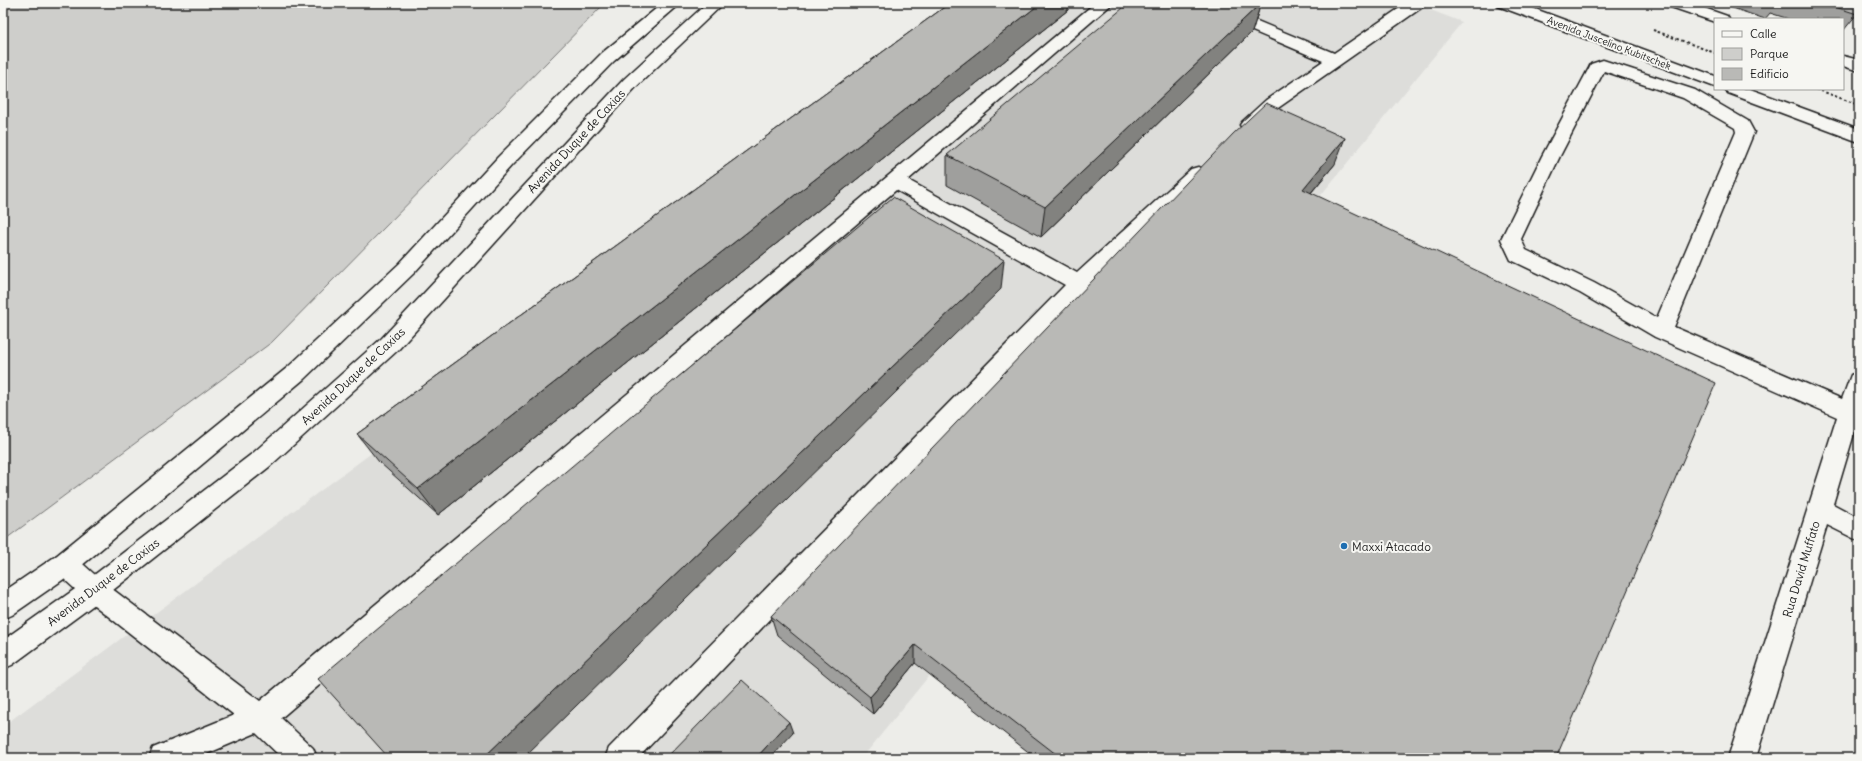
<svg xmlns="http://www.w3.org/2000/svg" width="1862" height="761" font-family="Delius,sans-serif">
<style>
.built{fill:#ddddda}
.green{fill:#cececb;stroke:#757574}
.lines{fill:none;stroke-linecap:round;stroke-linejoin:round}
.minor-casing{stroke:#1c1c1c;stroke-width:3}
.major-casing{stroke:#1c1c1c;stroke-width:3}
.path{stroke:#1c1c1c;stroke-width:2;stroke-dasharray:2.5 2.5;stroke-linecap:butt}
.minor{fill:#f6f6f2;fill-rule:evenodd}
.major{fill:#f6f6f2;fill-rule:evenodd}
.wall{fill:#9f9f9d;stroke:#1c1c1c}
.shaded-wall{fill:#82827f;stroke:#1c1c1c}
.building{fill:#b9b9b6;stroke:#1c1c1c}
.poi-dot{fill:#1f6fb2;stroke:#f6f6f2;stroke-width:1.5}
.labels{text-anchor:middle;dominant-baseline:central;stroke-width:4;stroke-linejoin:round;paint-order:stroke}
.far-street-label{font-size:10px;fill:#1c1c1c;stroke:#f6f6f2}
.street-label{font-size:12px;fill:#1c1c1c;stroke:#f6f6f2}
.poi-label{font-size:12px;fill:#1c1c1c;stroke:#f6f6f2;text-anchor:start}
</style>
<rect width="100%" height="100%" fill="#edede9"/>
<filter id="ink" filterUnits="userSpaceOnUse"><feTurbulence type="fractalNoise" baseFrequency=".025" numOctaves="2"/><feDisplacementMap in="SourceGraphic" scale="8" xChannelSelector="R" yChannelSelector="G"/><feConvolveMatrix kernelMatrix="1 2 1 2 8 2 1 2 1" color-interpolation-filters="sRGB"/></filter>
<g filter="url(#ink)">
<polygon class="built" points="979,3 1412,3 1462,22 862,758 3,758 3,726"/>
<polygon class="green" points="3,3 605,3 272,342 3,541"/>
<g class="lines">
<g class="minor-casing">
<g id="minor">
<polygon points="1095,3 1113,3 908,180 1077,273 1191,169 1198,167 1205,169 1207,173 1205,177 1086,288 638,758 605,758 609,748 1065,285 896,190 281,718 313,748 317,758 282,758 256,733 197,758 149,758 153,748 234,715 85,598 56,572 53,564 56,556 65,553 74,556 103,582 260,701"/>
<polygon points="1192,3 1214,3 1334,53 1407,3 1426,3 1424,6 1278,108 1255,129 1249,131 1243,129 1240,125 1243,121 1266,100 1323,61 1194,6"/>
<path d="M1603 60 1695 90 1748 121 1754 132 1674 327 1842 399 1851 375 1859 372V417L1833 504 1859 518V541L1827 525 1756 758H1728L1837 417 1655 337 1580 293 1511 260 1501 239 1542 156 1589 68 1591 64ZM1604 71 1683 98 1735 128 1736 132 1657 318 1594 283 1526 250 1521 239 1560 156Z"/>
</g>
</g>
<g class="major-casing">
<g id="major">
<polygon points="663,3 681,3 614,61 512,165 414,273 304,379 74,572 12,615 3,619 3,592 56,556 288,367 400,263 498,157 602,53"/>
<polygon points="707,3 724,3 636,87 398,350 269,467 103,598 12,665 3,669 3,640 85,582 253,453 382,338 624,79"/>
<polygon points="1496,3 1519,3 1715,76 1715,87 1498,6"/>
<polygon points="1666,3 1690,3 1727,16 1729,19 1715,19 1715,22 1668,6"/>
<polygon points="1843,56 1859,60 1859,71 1843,66"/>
<polygon points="1725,89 1750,89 1859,129 1859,142 1728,93"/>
</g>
</g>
<g class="path">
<polyline points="1653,30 1715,53"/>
<polyline points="1816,89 1859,105"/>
</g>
<use href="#minor" class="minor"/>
<use href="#major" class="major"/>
</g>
<g class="wall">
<polygon points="950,3 1068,3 1068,10 438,515 379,462 357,434"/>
<polygon points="1261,3 1252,32 1041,237 947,185 947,155"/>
<polygon points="1718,3 1859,3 1857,14 1843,31 1843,19 1789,19 1770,13 1765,19"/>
<polygon points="1335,164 1311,193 1556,758 1036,758 915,663 873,714 777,635 771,616"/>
</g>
<g class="shaded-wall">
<polygon points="1041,3 1068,3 1068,10 438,515 418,489"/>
<polygon points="1261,3 1252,32 1041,237 1045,207"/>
<polygon points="1345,138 1335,164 1292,215 1303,189"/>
<polygon points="1004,260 1001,289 523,758 483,758"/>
<polygon points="915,645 915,663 873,714 870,697"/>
<polygon points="789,722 793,733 770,758 756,758"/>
</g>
<g class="building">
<polygon points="950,3 1041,3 418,489 357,434"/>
<polygon points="1129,3 1261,3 1045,207 947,155"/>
<polygon points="1823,3 1859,3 1859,9 1857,14"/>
<polygon points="1266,103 1345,138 1303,189 1716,383 1556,758 1061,758 915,645 870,697 771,616 1233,134"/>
<polygon points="893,197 1004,260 483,758 389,758 318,679"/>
<polygon points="742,680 789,722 756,758 666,758"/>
</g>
</g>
<circle class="poi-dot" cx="1344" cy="546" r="4"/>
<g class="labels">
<g class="far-street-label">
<text transform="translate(1609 43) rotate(21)">Avenida Juscelino Kubitschek</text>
</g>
<g class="street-label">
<text transform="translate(576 141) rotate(-47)">Avenida Duque de Caxias</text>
<text transform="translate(353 376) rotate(-43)">Avenida Duque de Caxias</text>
<text transform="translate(1801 569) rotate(-73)">Rua David Muffato</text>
<text transform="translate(103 582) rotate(-37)">Avenida Duque de Caxias</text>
</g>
<g class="poi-label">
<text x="1352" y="546">Maxxi Atacado</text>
</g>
</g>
<rect width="1862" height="761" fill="none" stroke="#f6f6f2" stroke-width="16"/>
<rect x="8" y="8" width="1846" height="745" fill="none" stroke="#1c1c1c" stroke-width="1.5" filter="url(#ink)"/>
<rect x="1714" y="18" width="130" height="72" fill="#f6f6f2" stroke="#9f9f9c"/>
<rect x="1722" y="31" width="20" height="6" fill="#f6f6f2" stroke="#9f9f9c"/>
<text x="1750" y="38" font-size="12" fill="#1c1c1c">Calle</text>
<rect x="1722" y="48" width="20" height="12" fill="#cececb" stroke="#9f9f9c"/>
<text x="1750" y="58" font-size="12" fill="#1c1c1c">Parque</text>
<rect x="1722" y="68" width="20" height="12" fill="#b9b9b6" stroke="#9f9f9c"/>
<text x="1750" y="78" font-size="12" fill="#1c1c1c">Edificio</text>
</svg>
